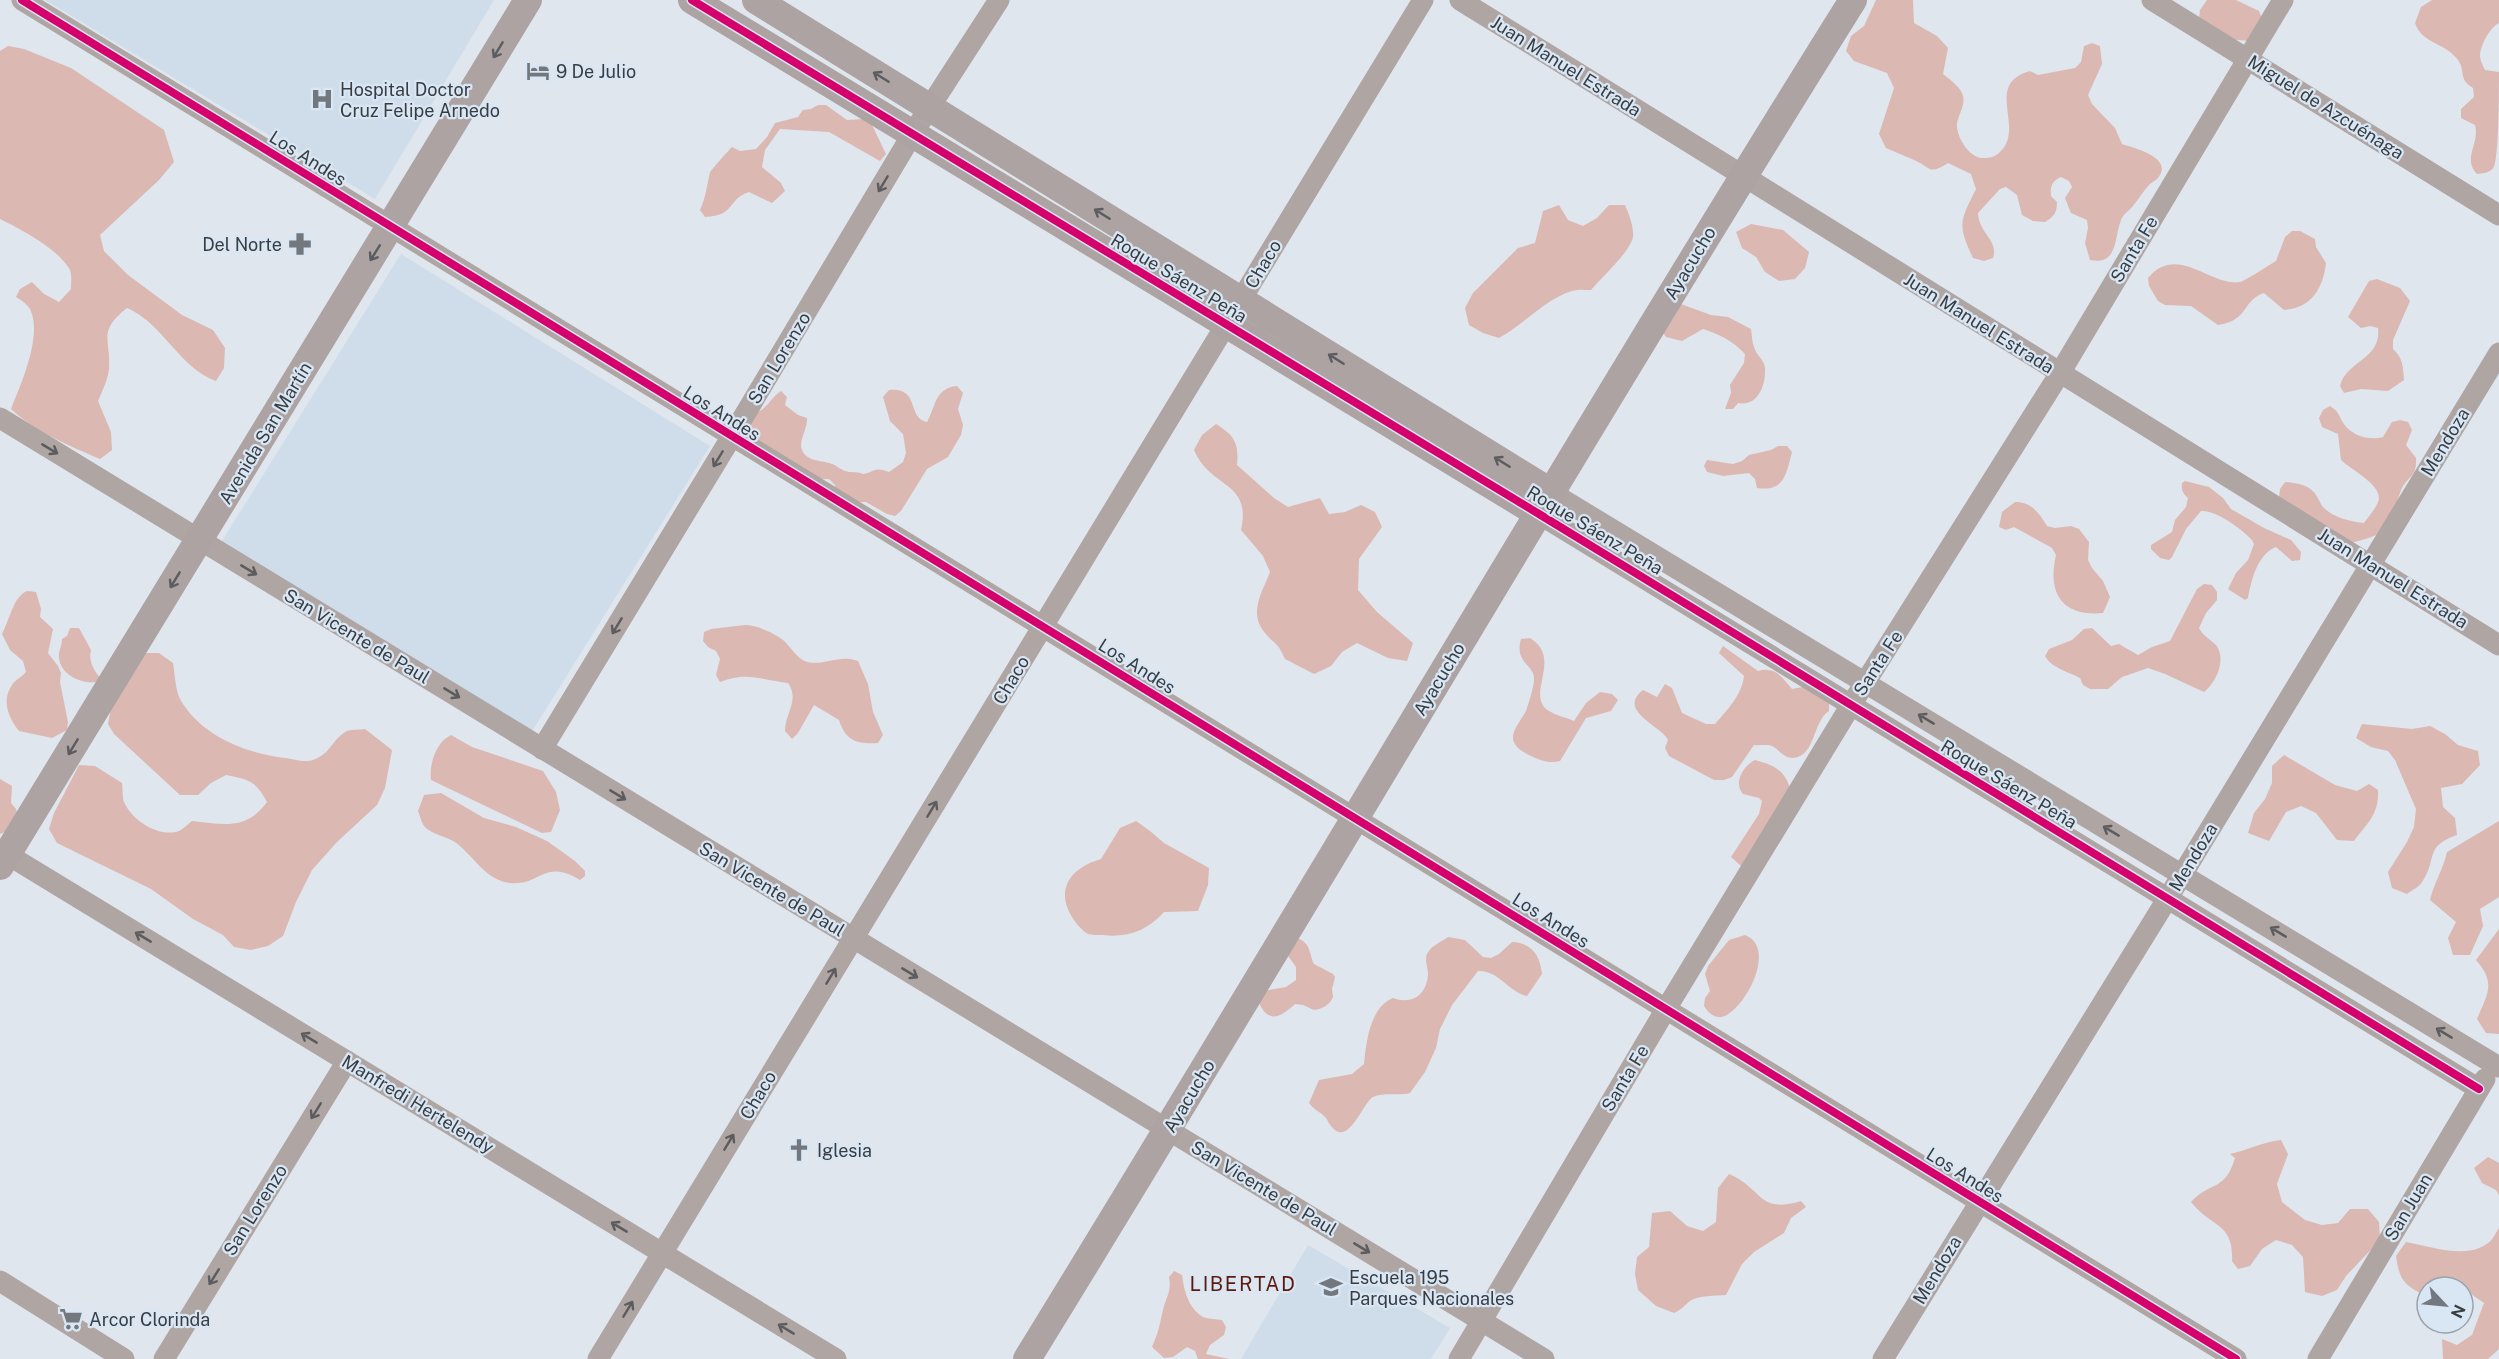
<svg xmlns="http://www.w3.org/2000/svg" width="2499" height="1359" font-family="'Public Sans',sans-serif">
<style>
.built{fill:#cfdcea}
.forest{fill:#dcb8b3}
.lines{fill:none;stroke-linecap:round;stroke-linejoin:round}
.street{stroke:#afa5a3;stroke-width:21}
.secondary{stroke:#ada3a2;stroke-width:28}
.cycleway-casing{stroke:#d9e6f4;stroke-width:11}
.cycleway{stroke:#d6006c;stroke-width:8}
.oneway{stroke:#5b5c5f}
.oneway2{stroke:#5c5c5f}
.labels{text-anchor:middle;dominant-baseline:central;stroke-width:4.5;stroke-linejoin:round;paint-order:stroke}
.street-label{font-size:18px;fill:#383d42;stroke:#d9e6f4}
.poi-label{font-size:18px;fill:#383d42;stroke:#d9e6f4;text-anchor:start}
.neighbourhood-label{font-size:20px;letter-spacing:1.5px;fill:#5d1a0b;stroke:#d9e6f4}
</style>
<rect width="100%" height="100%" fill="#dfe6ee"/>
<g class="built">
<polygon points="45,0 494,0 375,199"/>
<polygon points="401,254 710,446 531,733 222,541"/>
<polygon points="1308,1245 1450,1328 1431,1359 1241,1359"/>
</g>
<g class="forest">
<path d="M1876 0H1913L1914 23 1937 36 1948 48 1943 74C1949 79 1959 86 1962 93 1967 104 1958 114 1957 124 1956 137 1970 159 1983 158 1990 158 1995 157 2000 152 2026 128 1983 84 2030 71L2038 75 2075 68 2081 62 2084 46 2092 43 2100 46 2102 64 2088 95 2092 104 2115 128 2122 144C2134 148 2176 158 2157 179 2155 181 2152 182 2150 184 2143 191 2139 199 2133 206 2129 211 2123 214 2121 220 2114 238 2118 266 2090 260L2085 243 2088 228 2087 220 2071 213 2065 198 2072 187 2069 181 2061 177C2052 181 2050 186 2051 196L2057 202C2057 212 2054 217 2045 222L2033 221 2022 215 2017 195 2006 187 2000 189 1978 213C1979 234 1999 240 1993 258L1984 261 1973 258C1957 224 1960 221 1976 189L1971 174 1948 163C1928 176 1931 167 1914 160 1905 156 1895 152 1886 148L1879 134 1894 88 1887 73 1854 61 1846 51 1851 36 1864 26Z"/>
<polygon points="2207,0 2236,0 2259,11 2262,19 2250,41 2226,39 2199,19 2200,10"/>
<path d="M2432 0H2499V23C2490 27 2480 46 2480 56 2480 60 2483 66 2485 70L2499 72C2499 92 2499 153 2494 167 2490 173 2484 173 2477 174 2462 158 2480 144 2475 125L2461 118V109L2474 97 2473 88C2458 79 2466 72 2458 60 2446 43 2422 44 2415 23L2421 7Z"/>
<path d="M8 46 24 49 71 68 164 130 174 162 159 180 100 235 104 251 128 275 182 315 213 330 225 348 224 368 216 381C179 368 164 324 127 308 97 332 111 338 109 369 108 379 102 392 98 401L111 432 112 450 100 459C68 445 37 433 11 409 21 384 43 335 30 309 27 304 21 300 16 297L20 289 32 282 44 294 59 302 71 289C71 283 72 275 70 270 59 249 20 229 0 219V51Z"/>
<path d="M818 105H826L847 120 863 119 871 123 886 154 880 161 829 132 780 129 765 150 762 167 781 183 785 191 772 203 749 192C726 200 737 215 705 217L700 210C706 197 707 185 710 172 712 169 728 151 732 147L740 151 756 149 767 137 775 123 798 117 803 110 811 109Z"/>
<path d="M1559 205 1568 220 1583 226 1597 218 1609 205H1625C1629 214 1634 227 1633 237 1630 252 1601 278 1591 290 1585 290 1578 289 1572 291 1547 298 1523 325 1499 338L1483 333 1469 325 1465 308 1473 293 1518 248 1535 243 1543 211Z"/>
<polygon points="1751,224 1783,230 1809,252 1805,268 1795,279 1779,281 1765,272 1756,257 1742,248 1736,232"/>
<path d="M2292 231H2300L2315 239 2316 247 2326 263C2323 288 2312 308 2284 310L2264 293C2241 301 2250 320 2218 325L2191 306 2165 305 2158 301 2149 286 2148 278C2178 243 2210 287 2240 282 2243 282 2271 264 2276 261L2285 237Z"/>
<path d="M2377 279 2400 288 2410 301 2393 340V349C2403 358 2403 367 2404 380L2388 391 2361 389 2344 393 2340 386C2346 361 2382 359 2378 328L2370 326 2361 328 2348 317 2369 281Z"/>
<path d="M1678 303 1711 315 1728 317 1751 329C1752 335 1752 342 1754 347 1756 355 1764 359 1765 368 1766 385 1758 407 1738 403L1733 409H1725L1731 393 1730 385 1744 363 1745 354C1733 341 1719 334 1703 329L1682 341 1666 337 1661 330Z"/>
<path d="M957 386 963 393 958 409 963 425 961 435 948 457 927 469 901 511 895 516 887 514 866 502H850L836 494 835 485 829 479H820L749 435 746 428 755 413C768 409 770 398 781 391L787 397 785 405 798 415 807 418C808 428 798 441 802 450 807 462 822 460 832 464 836 465 840 469 845 471 851 473 856 471 863 474 875 472 874 466 889 472L903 462 906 453 903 434 890 421 883 397 889 390C921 387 906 418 927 422 936 406 935 388 957 386Z"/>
<path d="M2330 406C2339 411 2339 417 2344 424 2352 436 2370 441 2383 437L2392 422 2400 420 2408 422 2412 430 2406 445 2416 458C2417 478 2408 475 2401 490 2397 499 2397 509 2394 518 2387 536 2362 540 2346 544L2279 498 2280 489 2285 482C2293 483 2302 484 2309 488 2317 493 2318 500 2323 507 2332 517 2351 522 2364 523 2368 517 2375 510 2378 502 2385 486 2351 470 2341 460L2338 434 2322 427 2319 418 2323 410Z"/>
<path d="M1216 424C1235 436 1239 443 1237 465L1274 498 1288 507 1320 498 1329 514 1345 512 1361 505 1375 512 1382 527 1359 559 1358 590 1377 612 1413 643 1407 661 1388 658 1357 643 1342 652 1331 666 1314 674 1285 659C1278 642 1275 645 1265 633 1248 613 1262 593 1270 572L1263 556 1241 530C1252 480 1210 489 1194 450L1202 435Z"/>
<path d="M1778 446H1787L1792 452C1786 475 1784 492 1757 488L1755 479 1749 473 1723 476 1707 472 1704 466 1707 460 1733 464 1742 461 1749 455 1771 450Z"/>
<path d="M2185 481 2209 487 2223 498 2231 509 2264 528 2291 540 2301 552 2300 560 2292 561 2276 547C2257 554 2251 582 2248 598L2245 600 2228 589 2236 573 2248 560 2254 544 2252 540C2242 529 2216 510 2201 511L2186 529 2172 557 2169 560 2160 558 2151 549V545L2172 532 2175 520 2186 507 2188 498C2183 493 2181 491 2182 483Z"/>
<path d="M2015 502C2032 502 2039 513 2047 526L2055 528 2071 526 2079 529 2089 542 2088 560 2092 568 2103 581 2110 597 2103 613C2062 617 2047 593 2056 555L2052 548 2014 527 2006 530 1999 527 2002 512Z"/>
<path d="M2204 584 2212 585 2217 592V600L2206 613 2199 628C2203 636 2210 639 2216 645 2227 659 2216 683 2204 692L2165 674 2148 668 2122 677 2108 689H2090L2083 685 2080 678C2067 671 2053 669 2045 656L2049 649 2072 640 2084 629 2092 628 2111 646 2119 644 2138 655 2152 647 2170 641 2197 589Z"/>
<path d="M27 591 36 592 41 609 40 617 53 629 48 653 58 666 61 673 60 682 68 722 67 730 52 738 19 731C9 718 1 701 12 685 15 680 22 677 26 672L23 661 10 650 2 634C10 619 13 597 27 591Z"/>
<path d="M745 625C757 625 774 633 783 640 791 647 797 659 807 662 825 666 839 654 858 661L868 684 873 712 883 735 878 743C858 744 846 742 839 720L814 705 798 733 792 739 785 731C785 713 800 700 788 683 760 680 748 671 720 682L716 675 720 659 716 651 708 647 703 641 704 632 711 629Z"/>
<path d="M70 628H79L91 650C88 663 95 671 102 681 86 686 61 677 59 658 58 652 62 646 62 639L67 636Z"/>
<path d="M1530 638C1561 657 1530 689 1544 707 1550 714 1565 717 1574 721L1586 703 1600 692 1612 694 1618 700 1611 711 1586 718 1560 761C1548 764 1540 760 1529 755 1502 741 1515 730 1526 711 1528 706 1534 686 1534 680 1535 664 1514 664 1521 639Z"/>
<path d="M1723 646 1758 671C1775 666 1782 677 1792 689L1808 686 1829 702V711C1812 722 1816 756 1793 758 1783 758 1780 750 1772 746 1768 744 1759 746 1754 745L1732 777 1724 780H1714L1669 756 1665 748 1668 740C1662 726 1616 711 1643 690L1657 697 1665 684 1672 688 1682 713 1706 724H1715C1727 710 1742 695 1744 676L1719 653Z"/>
<path d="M142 653H159L173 663C175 673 175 689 180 699 201 736 245 753 285 758 293 759 305 763 313 760 331 754 332 739 347 731 352 729 360 730 365 729L392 750 385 788 377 805 337 842 312 870 296 902 283 936 268 946 251 950 234 947 223 935 193 919 151 889 57 843 49 829 54 813 79 765 95 766 122 783C123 789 122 797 124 802 132 820 156 836 176 832 181 831 187 825 192 821 223 824 246 831 267 802 256 781 248 779 226 775L211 783 198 795H180L114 734 108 724 113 697Z"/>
<path d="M2362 724 2412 729 2430 726 2445 734 2458 745 2478 751 2480 765 2462 784 2441 788 2443 807 2455 818 2457 835C2423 847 2438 859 2422 882 2419 887 2412 890 2407 894L2392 888 2388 872 2407 842 2414 827 2416 809 2395 760 2388 751 2371 747 2356 738Z"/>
<path d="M451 735 472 747 543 771 556 792 560 810 551 832 542 833 431 780C429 764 436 742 451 735Z"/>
<path d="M2284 755 2335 785 2357 791 2369 784 2378 790C2379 815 2368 822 2354 841L2337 840 2316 813 2301 806 2286 812 2269 841 2248 833 2254 813 2265 799 2272 783V766Z"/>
<path d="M1755 760C1773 765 1784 769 1790 788L1745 865 1741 866 1731 857 1759 814 1762 801 1759 798 1743 794C1733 783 1743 766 1755 760Z"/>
<polygon points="0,779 12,786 11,803 16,809 18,817 7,831 0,834"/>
<path d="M441 793 484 818 516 827 547 841 575 861 585 871V876L580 880C544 858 541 886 510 883 485 880 474 856 455 842 447 837 432 834 426 828 422 825 420 816 418 811L424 795Z"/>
<path d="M1136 821 1150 831 1164 843 1209 868 1208 885 1198 911 1164 912C1147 931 1127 938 1102 935 1098 935 1091 935 1088 934 1082 931 1075 922 1072 917 1054 887 1073 867 1101 859L1120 828Z"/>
<path d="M2499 821V897L2480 909 2483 926 2470 955H2453L2448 938 2456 922 2430 900C2434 883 2443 870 2447 852Z"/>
<path d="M2499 929V1034L2486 1033 2477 1019C2488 993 2496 983 2476 960Z"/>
<path d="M1745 935C1781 949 1738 1021 1718 1017 1712 1016 1707 1011 1704 1006L1705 998 1710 991 1705 974 1708 966 1729 940Z"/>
<path d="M1448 937 1465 940 1483 957 1491 958 1499 954 1512 942C1532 943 1540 955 1542 974L1527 996C1508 992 1499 970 1478 971L1452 1005 1440 1029 1436 1048 1425 1072 1410 1093C1399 1096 1383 1092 1373 1097 1363 1102 1348 1149 1331 1126 1329 1124 1328 1121 1326 1118 1321 1112 1314 1110 1309 1103L1319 1080 1352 1074 1364 1064C1366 1043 1370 1007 1393 998 1412 1005 1427 995 1428 974 1428 966 1423 958 1429 951 1433 945 1443 941 1448 937Z"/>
<path d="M1297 938C1311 943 1309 953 1314 964L1333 974 1335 977 1332 989 1333 997C1330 1005 1322 1009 1314 1010L1303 1005 1295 1004C1282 1016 1269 1025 1259 1003L1263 991 1286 987 1296 980V967L1286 953Z"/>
<path d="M2281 1140 2288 1154 2277 1184 2282 1202 2305 1220 2322 1225 2338 1223 2350 1209H2368L2379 1222 2380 1240 2346 1276 2337 1290 2322 1296 2305 1292 2303 1257 2292 1245 2276 1240 2262 1249 2250 1266 2238 1269 2232 1261C2234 1222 2211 1228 2191 1202 2210 1181 2225 1192 2235 1158L2230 1154C2248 1150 2263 1142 2281 1140Z"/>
<polygon points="2488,1157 2499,1163 2499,1195 2496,1190 2482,1183 2474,1168"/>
<path d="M1729 1174C1764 1189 1757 1214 1801 1201L1806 1207 1791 1218 1784 1233 1754 1252 1742 1264 1726 1295C1715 1296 1699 1295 1690 1301 1685 1305 1681 1310 1674 1313L1656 1306 1638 1290 1635 1274 1637 1257 1649 1247 1652 1213 1670 1211 1687 1226 1703 1231 1716 1222 1718 1188Z"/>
<path d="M2499 1228V1349L2488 1359H2443L2442 1339 2457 1345 2472 1335 2484 1303 2471 1294 2463 1292V1287H2427V1292L2422 1294C2402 1284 2399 1277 2396 1256L2406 1242C2429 1246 2467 1260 2488 1243 2493 1240 2496 1232 2499 1228Z"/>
<path d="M1174 1271 1182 1275C1184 1290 1188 1308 1203 1317 1208 1319 1216 1319 1222 1320L1226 1327 1224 1335 1210 1345 1206 1354 1229 1359H1198L1195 1351 1187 1347 1173 1357 1164 1358 1152 1347C1159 1331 1159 1327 1163 1310 1166 1297 1172 1291 1169 1277Z"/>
</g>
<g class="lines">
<g class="street">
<polyline points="22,0 2236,1359"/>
<polyline points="1460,0 2499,645"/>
<polyline points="2152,0 2499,215"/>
<polyline points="0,418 1544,1359"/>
<polyline points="1552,493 2499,1067"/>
<polyline points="1539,514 2479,1089"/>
<polyline points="542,749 732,436 913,133 999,0"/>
<polyline points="0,850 836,1359"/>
<polyline points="0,1281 124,1359"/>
<polyline points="164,1359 347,1061"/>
<polyline points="598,1359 1423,0"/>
<polyline points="1459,1359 1666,1009 1851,705 2060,373 2283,0"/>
<polyline points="1883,1359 2182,875 2499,353"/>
<polyline points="2318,1359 2485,1079"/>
</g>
<g class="secondary">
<polyline points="692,0 1539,514"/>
<polyline points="756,0 1552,493"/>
<polyline points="0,866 528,0"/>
<path d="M1027 1359C1305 908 1572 449 1853 0"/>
</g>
<g class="cycleway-casing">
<g id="cycleway">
<polyline points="22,0 2236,1359"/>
<polyline points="692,0 1539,514 2479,1089"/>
</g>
</g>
<use href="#cycleway" class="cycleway"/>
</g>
<defs><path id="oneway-shaft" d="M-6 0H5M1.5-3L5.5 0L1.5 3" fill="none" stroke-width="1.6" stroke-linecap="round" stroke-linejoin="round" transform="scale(1.5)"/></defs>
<g class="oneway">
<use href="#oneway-shaft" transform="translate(498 50) rotate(121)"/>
<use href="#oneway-shaft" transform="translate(881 77) rotate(-148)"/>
<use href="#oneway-shaft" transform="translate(1102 214) rotate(-148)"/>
<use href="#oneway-shaft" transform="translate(375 253) rotate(122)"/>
<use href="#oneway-shaft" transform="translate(1336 359) rotate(-148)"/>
<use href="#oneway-shaft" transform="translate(1502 462) rotate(-148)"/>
<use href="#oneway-shaft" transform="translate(175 580) rotate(121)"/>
<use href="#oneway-shaft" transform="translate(73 747) rotate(121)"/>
</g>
<g class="oneway2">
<use href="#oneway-shaft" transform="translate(883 184) rotate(121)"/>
<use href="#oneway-shaft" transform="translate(50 449) rotate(31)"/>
<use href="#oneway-shaft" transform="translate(718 459) rotate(121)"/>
<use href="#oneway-shaft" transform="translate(249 570) rotate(31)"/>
<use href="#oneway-shaft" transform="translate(617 626) rotate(121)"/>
<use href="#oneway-shaft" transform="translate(452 693) rotate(31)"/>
<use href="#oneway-shaft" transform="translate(1926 719) rotate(-149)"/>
<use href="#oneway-shaft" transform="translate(618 795) rotate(31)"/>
<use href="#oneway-shaft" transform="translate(932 809) rotate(-59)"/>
<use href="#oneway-shaft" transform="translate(2111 831) rotate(-149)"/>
<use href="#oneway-shaft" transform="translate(2278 932) rotate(-149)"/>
<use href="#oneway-shaft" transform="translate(143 937) rotate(-149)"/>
<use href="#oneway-shaft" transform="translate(910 973) rotate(31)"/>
<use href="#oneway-shaft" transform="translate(831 976) rotate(-59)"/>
<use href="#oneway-shaft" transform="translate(2444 1033) rotate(-149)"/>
<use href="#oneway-shaft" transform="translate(309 1038) rotate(-149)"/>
<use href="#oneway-shaft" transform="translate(316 1111) rotate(122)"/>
<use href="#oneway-shaft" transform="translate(729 1142) rotate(-59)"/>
<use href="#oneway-shaft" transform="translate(619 1227) rotate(-149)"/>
<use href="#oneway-shaft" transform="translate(1362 1248) rotate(31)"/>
<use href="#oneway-shaft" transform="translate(214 1277) rotate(122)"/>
<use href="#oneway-shaft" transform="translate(628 1309) rotate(-59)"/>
<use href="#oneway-shaft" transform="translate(786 1329) rotate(-149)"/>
</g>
<defs>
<g id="hotel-bare" transform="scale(1.8)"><path d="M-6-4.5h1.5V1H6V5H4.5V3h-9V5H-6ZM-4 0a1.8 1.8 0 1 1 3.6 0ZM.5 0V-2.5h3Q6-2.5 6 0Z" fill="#72787e" stroke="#d9e6f4" stroke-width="2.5" paint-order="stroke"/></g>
<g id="hospital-bare" transform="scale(1.8)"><path d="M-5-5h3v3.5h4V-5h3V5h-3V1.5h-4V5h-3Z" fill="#72787e" stroke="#d9e6f4" stroke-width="2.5" paint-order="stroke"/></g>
<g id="pharmacy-bare" transform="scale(1.8)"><path d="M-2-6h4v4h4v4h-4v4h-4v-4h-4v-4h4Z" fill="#72787e" stroke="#d9e6f4" stroke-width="2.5" paint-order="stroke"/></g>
<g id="church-bare" transform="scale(1.8)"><path d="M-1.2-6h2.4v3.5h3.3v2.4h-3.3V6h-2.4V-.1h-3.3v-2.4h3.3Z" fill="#72787e" stroke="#d9e6f4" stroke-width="2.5" paint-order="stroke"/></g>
<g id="school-bare" transform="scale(1.8)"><path d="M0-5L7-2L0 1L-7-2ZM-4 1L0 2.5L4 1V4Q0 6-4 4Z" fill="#72787e" stroke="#d9e6f4" stroke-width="2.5" paint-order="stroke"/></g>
<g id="supermarket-bare" transform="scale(1.8)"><path d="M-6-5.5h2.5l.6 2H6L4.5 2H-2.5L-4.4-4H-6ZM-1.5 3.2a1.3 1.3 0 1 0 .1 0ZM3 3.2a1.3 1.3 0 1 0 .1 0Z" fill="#72787e" stroke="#d9e6f4" stroke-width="2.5" paint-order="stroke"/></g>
</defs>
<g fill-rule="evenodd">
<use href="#hotel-bare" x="538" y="71"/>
<use href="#hospital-bare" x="322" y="99"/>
<use href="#pharmacy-bare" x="300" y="244"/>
<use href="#church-bare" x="799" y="1150"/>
<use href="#school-bare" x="1331" y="1287"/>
<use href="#supermarket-bare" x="71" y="1319"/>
</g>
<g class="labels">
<g class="street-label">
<text transform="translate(1566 66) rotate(32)">Juan Manuel Estrada</text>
<text transform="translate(2326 107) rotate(32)">Miguel de Azcuénaga</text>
<text transform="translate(308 158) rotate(32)">Los Andes</text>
<text transform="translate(2134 249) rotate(-59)">Santa Fe</text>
<text transform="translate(1690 263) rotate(-59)">Ayacucho</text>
<text transform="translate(1263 264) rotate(-59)">Chaco</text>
<text transform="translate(1179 278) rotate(31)">Roque Sáenz Peña</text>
<text transform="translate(1979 323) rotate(32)">Juan Manuel Estrada</text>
<text transform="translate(779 358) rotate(-59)">San Lorenzo</text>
<text transform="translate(722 413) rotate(32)">Los Andes</text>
<text transform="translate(265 433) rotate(-59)">Avenida San Martín</text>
<text transform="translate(2445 442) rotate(-59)">Mendoza</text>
<text transform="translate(1595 530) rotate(31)">Roque Sáenz Peña</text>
<text transform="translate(2393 578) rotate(32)">Juan Manuel Estrada</text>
<text transform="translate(357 636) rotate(31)">San Vicente de Paul</text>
<text transform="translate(1878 663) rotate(-57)">Santa Fe</text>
<text transform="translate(1137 666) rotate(32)">Los Andes</text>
<text transform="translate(1439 679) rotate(-59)">Ayacucho</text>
<text transform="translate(1011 680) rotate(-59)">Chaco</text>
<text transform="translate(2009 784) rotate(31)">Roque Sáenz Peña</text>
<text transform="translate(2193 857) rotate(-59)">Mendoza</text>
<text transform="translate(772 889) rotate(31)">San Vicente de Paul</text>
<text transform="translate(1551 920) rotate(32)">Los Andes</text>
<text transform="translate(1625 1078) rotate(-59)">Santa Fe</text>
<text transform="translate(758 1095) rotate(-59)">Chaco</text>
<text transform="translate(1189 1096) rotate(-59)">Ayacucho</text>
<text transform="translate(418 1104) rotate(31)">Manfredi Hertelendy</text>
<text transform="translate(1965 1175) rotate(32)">Los Andes</text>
<text transform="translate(1264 1188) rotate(31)">San Vicente de Paul</text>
<text transform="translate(2408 1207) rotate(-59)">San Juan</text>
<text transform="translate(255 1210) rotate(-58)">San Lorenzo</text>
<text transform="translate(1937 1270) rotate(-59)">Mendoza</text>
</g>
<g class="poi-label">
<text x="556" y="71">9 De Julio</text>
<text x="340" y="89">Hospital Doctor<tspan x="340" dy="21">Cruz Felipe Arnedo</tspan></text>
<text x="282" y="244" text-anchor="end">Del Norte</text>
<text x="817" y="1150">Iglesia</text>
<text x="1349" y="1277">Escuela 195<tspan x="1349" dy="21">Parques Nacionales</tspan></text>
<text x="89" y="1319">Arcor Clorinda</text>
</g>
<g class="neighbourhood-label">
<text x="1243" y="1284">LIBERTAD</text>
</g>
</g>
<g transform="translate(2445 1305) rotate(116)"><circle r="28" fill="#d9e6f4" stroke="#99a2ad" stroke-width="1.5"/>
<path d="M0-4.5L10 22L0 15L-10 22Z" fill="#72787e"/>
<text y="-9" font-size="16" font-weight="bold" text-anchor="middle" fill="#383d42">N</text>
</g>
</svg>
